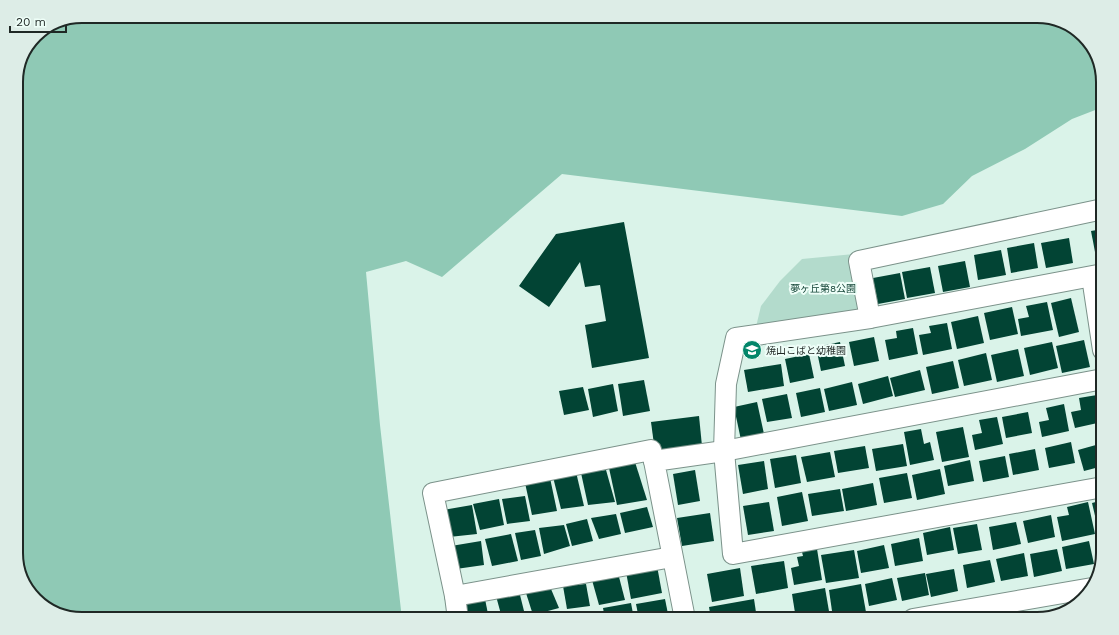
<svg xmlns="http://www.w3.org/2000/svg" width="1119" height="635" font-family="'Work Sans','Noto Sans JP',sans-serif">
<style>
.green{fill:#b3dbcc}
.forest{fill:#8fc9b5}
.building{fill:#024434}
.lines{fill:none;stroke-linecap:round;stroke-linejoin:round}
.street-casing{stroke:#7b928a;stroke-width:22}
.street{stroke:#fff;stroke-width:20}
.labels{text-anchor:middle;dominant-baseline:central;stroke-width:4;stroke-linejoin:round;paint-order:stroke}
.park-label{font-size:10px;fill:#134436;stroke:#eefef8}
.poi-label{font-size:10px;fill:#1f2825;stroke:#eefef8;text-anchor:start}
.rim{fill:none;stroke:#1f2825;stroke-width:2}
</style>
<rect width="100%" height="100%" fill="#daf3e9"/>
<polygon class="green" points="854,254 862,314 755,331 761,306 780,281 802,259"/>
<polygon class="forest" points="82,16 1037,16 1070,25 1094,49 1103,78 1103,107 1072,119 1025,149 972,176 943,204 902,216 562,174 442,277 406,261 366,272 380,425 402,619 82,619 49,610 27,590 16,557 16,78 35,35"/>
<g class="building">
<polygon points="624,222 649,358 592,368 585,325 606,321 600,285 585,287 580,262 549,307 519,286 556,234"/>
<polygon points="1103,229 1103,256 1096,257 1091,231"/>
<polygon points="1069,238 1073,263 1046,268 1041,243"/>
<polygon points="1034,243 1038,268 1011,273 1007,248"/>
<polygon points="1001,250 1006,275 978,280 974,255"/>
<polygon points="965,261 970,287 943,292 938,266"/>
<polygon points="930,267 935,293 907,298 902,272"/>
<polygon points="900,273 905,299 878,304 873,278"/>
<polygon points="1071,298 1079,332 1059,337 1051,303"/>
<polygon points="1047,302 1053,330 1021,336 1018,319 1029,317 1026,306"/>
<polygon points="1012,307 1018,334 990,340 984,313"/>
<polygon points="978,316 984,343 957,349 951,322"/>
<polygon points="947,323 952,349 923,355 919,335 931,333 929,326"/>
<polygon points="913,328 918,354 889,360 885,340 897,338 896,331"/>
<polygon points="874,337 879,361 854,366 849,342"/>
<polygon points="1084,340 1090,367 1062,373 1056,346"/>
<polygon points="840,342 845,366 821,371 816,347"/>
<polygon points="1052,342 1058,368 1030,375 1024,348"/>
<polygon points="1018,349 1024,376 997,382 991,355"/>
<polygon points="986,353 992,380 964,386 958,360"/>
<polygon points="809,354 814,378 790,383 785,359"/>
<polygon points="953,361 959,388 932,394 926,367"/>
<polygon points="781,364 784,386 748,392 744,370"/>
<polygon points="920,370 925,390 895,397 890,378"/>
<polygon points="888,376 893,396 863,404 858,384"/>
<polygon points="644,380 650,411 623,416 618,384"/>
<polygon points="852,382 857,405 829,411 824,389"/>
<polygon points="613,384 618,411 593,417 588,389"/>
<polygon points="583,387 589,410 564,415 559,391"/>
<polygon points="820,388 825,412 801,417 796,393"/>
<polygon points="787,394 792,418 767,422 762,399"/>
<polygon points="1097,395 1102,422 1075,428 1071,412 1081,410 1079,398"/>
<polygon points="757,402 764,434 741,440 734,407"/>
<polygon points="1064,404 1069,431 1042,437 1039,422 1049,420 1046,408"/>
<polygon points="1028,412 1032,433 1006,438 1002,417"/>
<polygon points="699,416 702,446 655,452 651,422"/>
<polygon points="997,417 1003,444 975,450 972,435 982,433 979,420"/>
<polygon points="963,427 969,457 942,462 936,432"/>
<polygon points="921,429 924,444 930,442 934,460 910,465 904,432"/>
<polygon points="1071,442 1075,463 1049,468 1045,448"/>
<polygon points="1103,443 1103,466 1084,471 1078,450"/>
<polygon points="903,444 907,466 876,471 872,449"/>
<polygon points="865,446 869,468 838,473 834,451"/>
<polygon points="1035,449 1039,470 1013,475 1009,454"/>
<polygon points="830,452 835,477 807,482 801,457"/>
<polygon points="796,455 801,483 775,488 770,459"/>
<polygon points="1005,456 1009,477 983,482 979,461"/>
<polygon points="970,460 974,481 948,486 944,466"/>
<polygon points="764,461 768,489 743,494 738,465"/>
<polygon points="635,462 647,500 617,505 609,468"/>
<polygon points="940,469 945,494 917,500 912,475"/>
<polygon points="606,470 615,502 588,505 581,473"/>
<polygon points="695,470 700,501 678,505 673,474"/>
<polygon points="576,472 584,506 561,509 553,477"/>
<polygon points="907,473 912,498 884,503 879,478"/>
<polygon points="550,478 557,511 532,515 525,483"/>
<polygon points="873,483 877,505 846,511 842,489"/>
<polygon points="840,489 844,511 812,516 808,494"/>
<polygon points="802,492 808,521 782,526 777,497"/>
<polygon points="525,496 530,521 507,524 502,499"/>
<polygon points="499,499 504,525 480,530 473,504"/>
<polygon points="1103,500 1103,537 1100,537 1092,503"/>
<polygon points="769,502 774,531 748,535 743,506"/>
<polygon points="1088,502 1095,534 1062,541 1057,517 1069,515 1067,507"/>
<polygon points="472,505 477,534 449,537 443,510"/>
<polygon points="647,507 653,527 625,533 620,513"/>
<polygon points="710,513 714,541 682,546 677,518"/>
<polygon points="616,514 621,534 599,539 591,518"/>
<polygon points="1051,515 1055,537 1028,543 1023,521"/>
<polygon points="587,519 593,541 572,546 566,524"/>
<polygon points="1016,522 1021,544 993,550 989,527"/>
<polygon points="977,524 982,550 958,554 953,528"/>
<polygon points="564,525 570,546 544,554 539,528"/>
<polygon points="950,527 954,550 927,555 923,533"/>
<polygon points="535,530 541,556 521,560 515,533"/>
<polygon points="511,534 518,561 492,566 485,539"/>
<polygon points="919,538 923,561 895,566 891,544"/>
<polygon points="481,541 484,565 456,569 451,546"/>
<polygon points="1089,541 1094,564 1066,569 1062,547"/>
<polygon points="884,545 889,568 861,573 857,551"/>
<polygon points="1103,545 1103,553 1100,566 1096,546"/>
<polygon points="817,549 822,580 794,585 791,568 799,566 797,557 803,556 802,552"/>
<polygon points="1057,549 1062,571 1034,577 1030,554"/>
<polygon points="854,550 859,578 826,583 821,555"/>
<polygon points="1024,553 1028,576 1001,581 996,559"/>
<polygon points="990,560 995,582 967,588 963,565"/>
<polygon points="784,561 788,588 756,594 751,566"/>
<polygon points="657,566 662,593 631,599 626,572"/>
<polygon points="740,568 744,596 712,602 707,574"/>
<polygon points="954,569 958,591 931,597 926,574"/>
<polygon points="925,573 929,595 902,601 897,578"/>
<polygon points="619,577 625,600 599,605 592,580"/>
<polygon points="892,578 897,600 869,606 865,584"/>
<polygon points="586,584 590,606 567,609 563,586"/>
<polygon points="861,584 866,612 833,618 829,590"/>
<polygon points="825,588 830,617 815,619 796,619 792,594"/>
<polygon points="551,589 559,608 533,615 526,593"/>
<polygon points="520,595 525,615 502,618 496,596"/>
<polygon points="485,599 489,619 462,619 460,603"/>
<polygon points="665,599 669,619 639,619 636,604"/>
<polygon points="754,599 757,619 711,619 709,607"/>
<polygon points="631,603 634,619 605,619 603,608"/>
<polygon points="1074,606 1070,610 1051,615 1050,611"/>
<polygon points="595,612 596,619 563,619 563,618"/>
</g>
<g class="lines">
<g class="street-casing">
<g id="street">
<polyline points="1103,274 870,318 736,338 726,384 724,451 733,554 1103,487"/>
<polyline points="1092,277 1103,350"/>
<polyline points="870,318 859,261 1103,209"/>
<polyline points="455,596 672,557"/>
<polyline points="458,619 455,596 433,493 651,450 654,461"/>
<polyline points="685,619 654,461 724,451 1103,379"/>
<polyline points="913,619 1092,588"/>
</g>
</g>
<use href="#street" class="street"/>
</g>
<defs>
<g id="school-disc" transform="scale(1)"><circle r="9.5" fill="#03866a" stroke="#eefef8"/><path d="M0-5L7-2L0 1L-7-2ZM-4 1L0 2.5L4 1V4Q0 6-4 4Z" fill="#fff"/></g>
</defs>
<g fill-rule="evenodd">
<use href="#school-disc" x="752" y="350"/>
</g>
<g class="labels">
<g class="park-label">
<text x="823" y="288">夢ヶ丘第8公園</text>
</g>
<g class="poi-label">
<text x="766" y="350">焼山こばと幼稚園</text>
</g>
</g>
<path d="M0 0H1119V635H0ZM82 23H1037A59 59 0 0 1 1096 82V553A59 59 0 0 1 1037 612H82A59 59 0 0 1 23 553V82A59 59 0 0 1 82 23Z" fill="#ddede7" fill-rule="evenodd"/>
<path class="rim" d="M82 23H1037A59 59 0 0 1 1096 82V553A59 59 0 0 1 1037 612H82A59 59 0 0 1 23 553V82A59 59 0 0 1 82 23Z"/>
<path d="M10 26v6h56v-6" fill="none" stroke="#1f2825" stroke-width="2"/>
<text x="16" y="26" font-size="12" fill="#1f2825" stroke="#eefef8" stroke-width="3" paint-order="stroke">20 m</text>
</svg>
